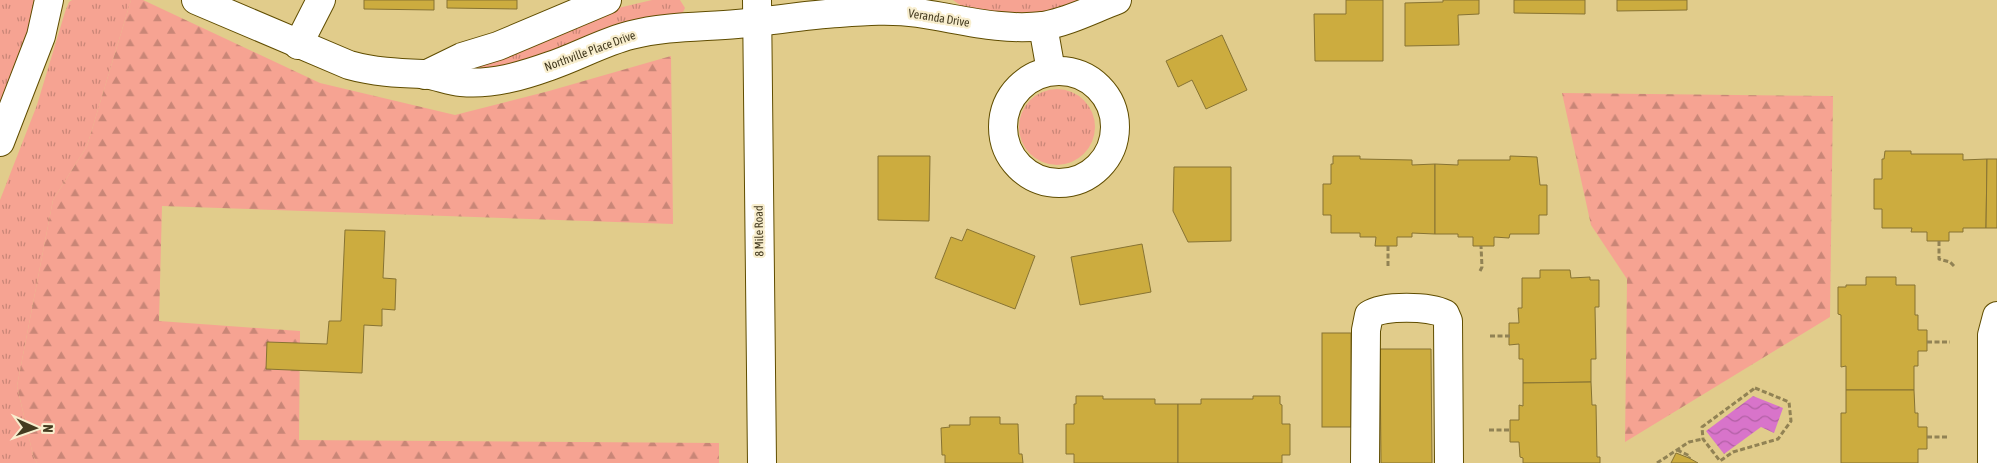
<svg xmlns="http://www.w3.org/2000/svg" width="1997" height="463" font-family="'Asap Condensed',sans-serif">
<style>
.grass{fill:url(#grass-tufts)}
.forest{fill:url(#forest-firs)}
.water{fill:url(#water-waves)}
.building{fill:#ccac3f;stroke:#877333}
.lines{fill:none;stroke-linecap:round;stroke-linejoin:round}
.minor-casing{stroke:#604d01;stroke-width:30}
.major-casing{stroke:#604d01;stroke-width:30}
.path{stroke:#918254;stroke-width:3;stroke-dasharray:5 2.5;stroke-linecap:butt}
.minor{stroke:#fff;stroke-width:28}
.major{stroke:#fff;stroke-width:28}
.labels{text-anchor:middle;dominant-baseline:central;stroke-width:4.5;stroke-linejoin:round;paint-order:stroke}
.street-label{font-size:12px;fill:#443b20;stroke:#f8eece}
</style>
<defs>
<pattern id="grass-tufts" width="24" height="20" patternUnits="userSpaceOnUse" patternTransform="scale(1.25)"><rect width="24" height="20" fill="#f6a392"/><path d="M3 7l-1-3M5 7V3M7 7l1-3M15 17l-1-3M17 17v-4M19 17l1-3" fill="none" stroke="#c98677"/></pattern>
<pattern id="forest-firs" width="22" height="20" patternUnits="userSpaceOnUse" patternTransform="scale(1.25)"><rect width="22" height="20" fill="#f6a392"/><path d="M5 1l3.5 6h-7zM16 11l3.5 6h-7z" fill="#c98677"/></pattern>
<pattern id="water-waves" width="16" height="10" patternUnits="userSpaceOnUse" patternTransform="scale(1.25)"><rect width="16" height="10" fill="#d874ca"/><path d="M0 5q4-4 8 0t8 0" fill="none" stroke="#b160a4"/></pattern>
</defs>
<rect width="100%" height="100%" fill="#e1cc8b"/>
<g class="grass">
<polygon points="0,0 34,0 28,35 0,109"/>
<polygon points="72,0 131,0 87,146 53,200 17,386 33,455 37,463 0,463 0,200 37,105 65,12 69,2"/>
<polygon points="652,0 680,0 685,8 682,14 608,29 509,68 485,73 465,68 618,8"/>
<polygon points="953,0 1090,0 1026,16 967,10"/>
<circle cx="1057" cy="127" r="38"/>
</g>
<g class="forest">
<polygon points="131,0 143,0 320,83 455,115 549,91 671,56 673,224 162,206 159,321 300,331 299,440 719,443 719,463 37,463 33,455 17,386 53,200 87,146"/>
<polygon points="1562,93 1833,96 1830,317 1625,442 1627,279 1591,225"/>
</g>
<polygon class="water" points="1753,396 1783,408 1774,433 1761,427 1724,454 1706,431"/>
<g class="building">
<polygon points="364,0 434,0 434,10 364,9"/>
<polygon points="447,0 517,0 517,9 447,8"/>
<polygon points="1346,0 1383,0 1383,61 1315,61 1314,14 1346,14"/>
<polygon points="1443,0 1479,0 1479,14 1458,15 1459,45 1405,46 1405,3 1443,2"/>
<polygon points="1514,0 1585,0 1585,14 1514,13"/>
<polygon points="1617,0 1687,0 1687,10 1617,11"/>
<polygon points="1222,35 1247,90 1206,109 1192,80 1178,87 1166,61"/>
<polygon points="1885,151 1911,151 1911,154 1963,154 1963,160 1987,159 1986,228 1963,228 1963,232 1949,232 1949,241 1927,241 1927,232 1911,232 1912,228 1882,228 1882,209 1874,209 1874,179 1882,179 1882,159 1884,159"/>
<polygon points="878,156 930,156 929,221 878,220"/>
<polygon points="1333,156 1360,156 1360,159 1412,160 1412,165 1435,164 1435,234 1412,233 1412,237 1397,237 1397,246 1375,246 1376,237 1360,237 1360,233 1331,233 1331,215 1323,215 1323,184 1331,184 1331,164 1333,164"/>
<polygon points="1510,156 1537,157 1540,185 1547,185 1547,215 1539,215 1539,234 1510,234 1509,238 1494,237 1494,246 1473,246 1473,237 1458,237 1458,234 1435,234 1435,164 1458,165 1458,160 1510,160"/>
<polygon points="1987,159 1997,159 1997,228 1986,228"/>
<polygon points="1174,167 1231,167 1231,241 1188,242 1173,211"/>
<polygon points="967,229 1035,256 1015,309 935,278 951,237 962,241"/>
<polygon points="345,230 385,231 383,278 396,279 395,310 382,309 382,326 364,325 362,373 266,369 267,342 327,344 329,321 341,321"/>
<polygon points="1142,244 1151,292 1080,305 1071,257"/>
<polygon points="1540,270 1570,270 1571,278 1590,277 1590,280 1599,280 1599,307 1595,307 1596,359 1591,359 1591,382 1523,383 1523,359 1519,359 1519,344 1509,345 1509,323 1519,323 1518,308 1522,308 1522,278 1540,278"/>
<polygon points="1866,277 1896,277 1896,285 1915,285 1915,315 1918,315 1918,330 1927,330 1927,351 1918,351 1918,366 1914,366 1914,390 1846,390 1846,366 1841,367 1841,315 1838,314 1838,287 1846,287 1846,285 1866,285"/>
<rect x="1322" y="333" width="29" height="94"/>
<polygon points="1380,349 1431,349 1432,463 1381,463"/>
<polygon points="1591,382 1592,405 1596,405 1597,457 1600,457 1600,463 1523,463 1523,458 1520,457 1519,442 1510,442 1510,420 1519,420 1519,405 1523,406 1523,383"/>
<polygon points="1846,390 1914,390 1915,413 1918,413 1918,427 1927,427 1927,449 1918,449 1918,463 1841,463 1841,413 1846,413"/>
<polygon points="1076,396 1103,396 1103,399 1155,399 1155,404 1178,404 1178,463 1074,463 1074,454 1066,454 1066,424 1074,424 1074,404 1076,404"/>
<polygon points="1253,396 1280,396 1280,404 1282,405 1282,424 1290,424 1290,455 1282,455 1282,463 1178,463 1178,404 1201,404 1201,399 1253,399"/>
<polygon points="970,417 1000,417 1000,424 1018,424 1019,454 1022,454 1023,463 945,463 945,455 942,455 941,428 950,427 949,425 970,425"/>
<polygon points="1676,453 1689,458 1698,463 1671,463"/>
</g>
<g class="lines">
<g class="minor-casing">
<g id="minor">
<path d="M196 0 349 65C374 72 397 73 423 74 436 75 448 81 461 82 492 85 522 76 550 66 577 57 603 42 631 35 665 26 702 27 737 24 771 21 805 15 839 13 865 11 892 9 918 13 960 19 1000 31 1043 26 1068 22 1093 9 1117 0"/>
<polyline points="1043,26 1051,71"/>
<polyline points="298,45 321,0"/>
<circle cx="1059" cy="127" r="56"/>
<polyline points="425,75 462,57 498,46 607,0"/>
<polyline points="0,142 41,36 49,0"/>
<path d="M1365 463 1366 330 1369 315C1384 305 1429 306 1445 314L1448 321 1449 463"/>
<polyline points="1992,463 1992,335 1997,316"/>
</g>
</g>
<g class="major-casing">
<polyline id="major" points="757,0 762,463"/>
</g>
<g class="path">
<polyline points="1939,241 1939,259 1950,262 1955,267"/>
<polyline points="1388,246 1388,267"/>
<polyline points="1480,271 1482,267 1481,246"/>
<polyline points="1490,336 1510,336"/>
<polyline points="1927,342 1950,342"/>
<polygon points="1755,388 1789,402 1791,421 1778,439 1733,452 1720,461 1703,439 1702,427"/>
<polyline points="1489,430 1510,430"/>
<polyline points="1927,437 1949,437"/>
<polyline points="1677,450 1690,456 1689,458"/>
<polyline points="1657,463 1689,442 1703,439"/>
</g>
<use href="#minor" class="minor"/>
<use href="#major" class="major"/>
</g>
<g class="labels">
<g class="street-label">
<text transform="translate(939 18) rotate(9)">Veranda Drive</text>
<text transform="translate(590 51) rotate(-20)">Northville Place Drive</text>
<text transform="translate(759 231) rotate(-91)">8 Mile Road</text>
</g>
</g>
<g transform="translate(35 428) rotate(92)" stroke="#f8eece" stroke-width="4" paint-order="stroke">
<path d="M0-4L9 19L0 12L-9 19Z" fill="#443b20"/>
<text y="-8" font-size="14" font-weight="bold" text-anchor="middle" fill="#443b20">N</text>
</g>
</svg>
